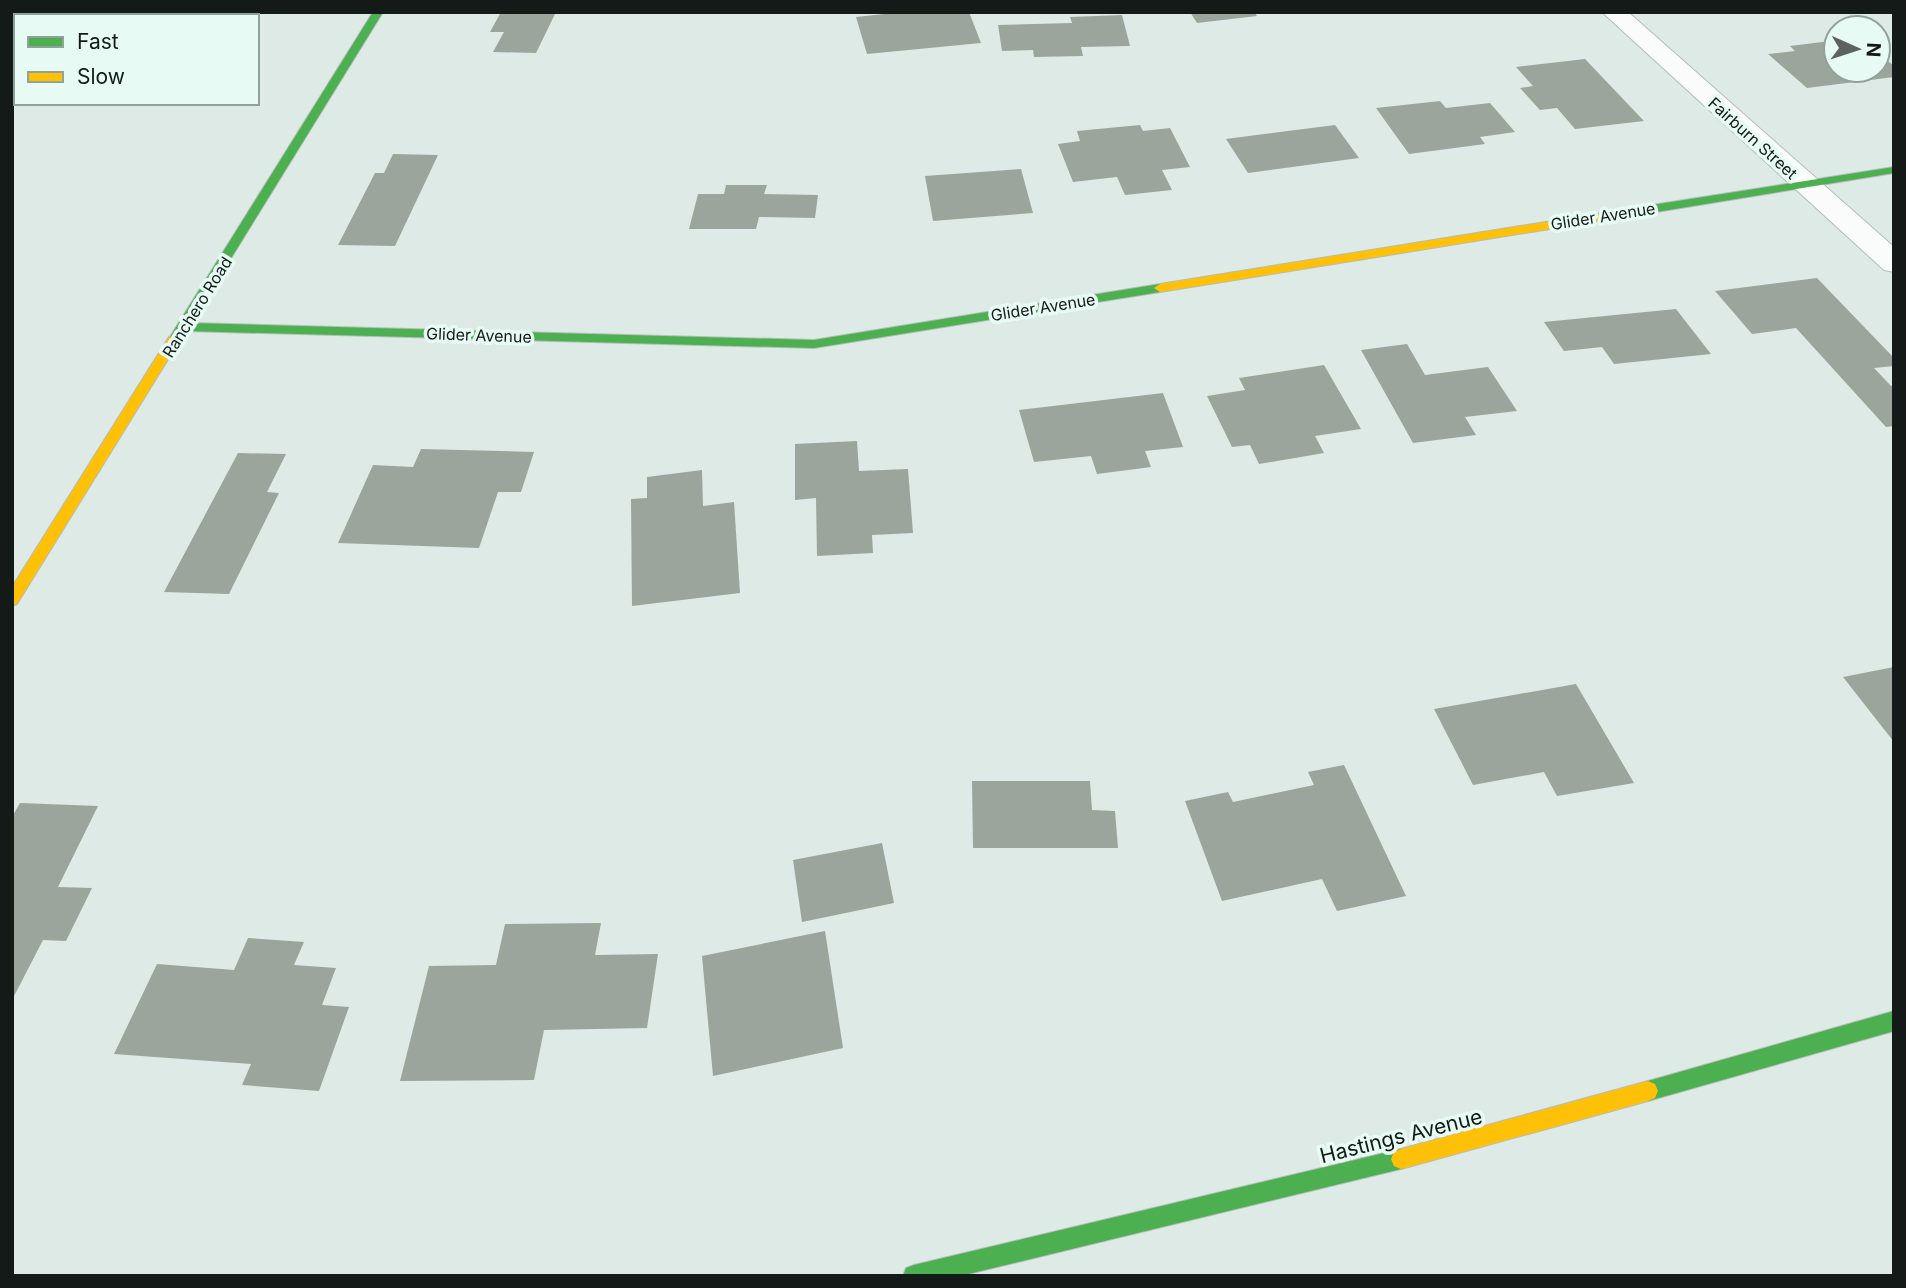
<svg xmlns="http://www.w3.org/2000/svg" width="1906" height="1288" font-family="Inter,sans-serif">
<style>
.building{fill:#9aa59c}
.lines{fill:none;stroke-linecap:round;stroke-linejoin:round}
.street-casing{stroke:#b4bdba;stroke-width:2}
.fast-casing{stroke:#b4bdba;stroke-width:2}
.slow-casing{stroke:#b4bdba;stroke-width:2}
.street{fill:#fafcfb;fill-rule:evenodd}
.fast{fill:#4caf50;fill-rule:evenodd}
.slow{fill:#ffc107;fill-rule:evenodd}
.labels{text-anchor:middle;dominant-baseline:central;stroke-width:7;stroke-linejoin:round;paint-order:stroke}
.far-street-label{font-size:16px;fill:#131a17;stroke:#e7fbf4}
.near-street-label{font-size:21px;fill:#131a17;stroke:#e7fbf4}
</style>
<rect width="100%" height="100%" fill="#deeae6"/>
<g class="building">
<polygon points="501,12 556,12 536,53 493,52 504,32 490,32"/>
<polygon points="903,12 969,12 981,43 867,54 856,17"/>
<polygon points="1190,12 1254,12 1257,16 1197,23"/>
<polygon points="1122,15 1130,46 1081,47 1083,56 1034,57 1033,50 1002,51 998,25 1072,23 1070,17"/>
<polygon points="1830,41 1836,46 1836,70 1878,70 1878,53 1894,66 1894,77 1807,88 1768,54 1795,51 1790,46"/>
<polygon points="1585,59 1644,121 1575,129 1557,108 1540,110 1520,88 1533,86 1516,67"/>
<polygon points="1440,101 1446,108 1490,103 1515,132 1480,137 1485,144 1409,154 1376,108"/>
<polygon points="1140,125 1143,131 1170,128 1190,167 1162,170 1172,190 1125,195 1117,177 1073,182 1058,144 1080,141 1077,131"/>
<polygon points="1335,125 1359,158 1248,173 1226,139"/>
<polygon points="393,154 438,155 395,246 338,245 375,173 384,173"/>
<polygon points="1021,169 1033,213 933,221 925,176"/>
<polygon points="726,185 767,185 764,194 818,195 815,218 759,217 756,229 689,229 698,194 724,194"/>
<polygon points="1817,278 1894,358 1894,366 1874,368 1891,386 1894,385 1894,426 1886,427 1796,328 1752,334 1715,291"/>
<polygon points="1676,309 1711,354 1614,364 1602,347 1564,351 1544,322"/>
<polygon points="1407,344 1425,375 1488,367 1517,411 1465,417 1476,435 1413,443 1361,350"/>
<polygon points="1324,365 1361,429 1315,436 1324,453 1259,464 1250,445 1232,447 1207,396 1245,390 1239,378"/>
<polygon points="1163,393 1183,447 1145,451 1151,467 1097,474 1091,456 1034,462 1019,410"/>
<polygon points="857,441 859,471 908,469 913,533 872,535 873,553 817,556 816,498 795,500 795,444"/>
<polygon points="421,449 534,452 521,492 498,492 479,548 338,543 373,465 413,467"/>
<polygon points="238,453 286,454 267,492 279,493 229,594 164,592"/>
<polygon points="702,470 703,506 734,502 740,593 632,606 631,499 647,498 647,477"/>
<polygon points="1894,667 1894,742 1843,677"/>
<polygon points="1576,684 1634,783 1557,796 1544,772 1473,785 1434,709"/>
<polygon points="1344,765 1406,896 1337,911 1322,879 1222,901 1185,801 1228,792 1233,802 1314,785 1308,772"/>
<polygon points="972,781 1090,781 1092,810 1115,811 1118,848 973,848"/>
<polygon points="20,803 98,806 58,887 92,888 66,941 43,940 12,1000 12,817"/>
<polygon points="882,843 894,903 802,922 793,860"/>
<polygon points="601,923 595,955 658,954 647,1028 544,1030 534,1080 400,1081 429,966 496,965 505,924"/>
<polygon points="825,931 843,1048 713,1076 702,956"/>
<polygon points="248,938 304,942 294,965 336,968 322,1005 349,1007 319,1091 242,1085 251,1064 114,1054 157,964 234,970"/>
</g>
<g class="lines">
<g class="street-casing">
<polygon id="street" points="1602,12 1628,12 1894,247 1894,272 1884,270"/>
</g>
<g class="fast-casing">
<g id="fast">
<polygon points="373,12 383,12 191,323 814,340 1160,284 1166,288 1160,292 814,348 186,331 179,343 169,343 168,340"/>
<polygon points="1894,167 1894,173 1620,218 1614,214 1620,210"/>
<polygon points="1894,1011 1894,1031 1648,1101 1641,1098 1638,1091 1641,1084 1648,1081"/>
<polygon points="1401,1149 1408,1152 1411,1159 1408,1166 1401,1169 960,1276 903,1276 906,1268 914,1265"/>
</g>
</g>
<g class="slow-casing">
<g id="slow">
<polygon points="1620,210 1626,214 1624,217 1160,292 1154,288 1160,284"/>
<polygon points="174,336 180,340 17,604 12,606 12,587 169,337"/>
<polygon points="1648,1081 1655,1084 1658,1091 1655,1098 1648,1101 1401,1169 1394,1166 1391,1159 1394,1152 1401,1149"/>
</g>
</g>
<use href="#street" class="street"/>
<use href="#fast" class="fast"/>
<use href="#slow" class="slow"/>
</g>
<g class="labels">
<g class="far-street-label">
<text transform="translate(1753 138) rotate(42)">Fairburn Street</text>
<text transform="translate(1603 216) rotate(-9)">Glider Avenue</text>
<text transform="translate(197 307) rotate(-58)">Ranchero Road</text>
<text transform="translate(1043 307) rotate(-9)">Glider Avenue</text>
<text transform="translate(479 335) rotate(2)">Glider Avenue</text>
</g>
<g class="near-street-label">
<text transform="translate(1401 1136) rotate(-14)">Hastings Avenue</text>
</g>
</g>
<rect width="1906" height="1288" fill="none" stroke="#131a17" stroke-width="28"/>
<rect x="14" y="14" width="245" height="91" fill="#e7fbf4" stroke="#92a19c" stroke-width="2"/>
<rect x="28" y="37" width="35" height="10" fill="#4caf50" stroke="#92a19c" stroke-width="2"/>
<text x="77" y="49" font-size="21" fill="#131a17">Fast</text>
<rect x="28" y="72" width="35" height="10" fill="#ffc107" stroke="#92a19c" stroke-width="2"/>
<text x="77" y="84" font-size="21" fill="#131a17">Slow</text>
<g transform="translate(1857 49) rotate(93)"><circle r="33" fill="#e7fbf4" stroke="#92a19c" stroke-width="2"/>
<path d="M0-5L12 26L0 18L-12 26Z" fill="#5a635f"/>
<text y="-10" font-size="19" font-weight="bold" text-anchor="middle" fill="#131a17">N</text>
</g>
</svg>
